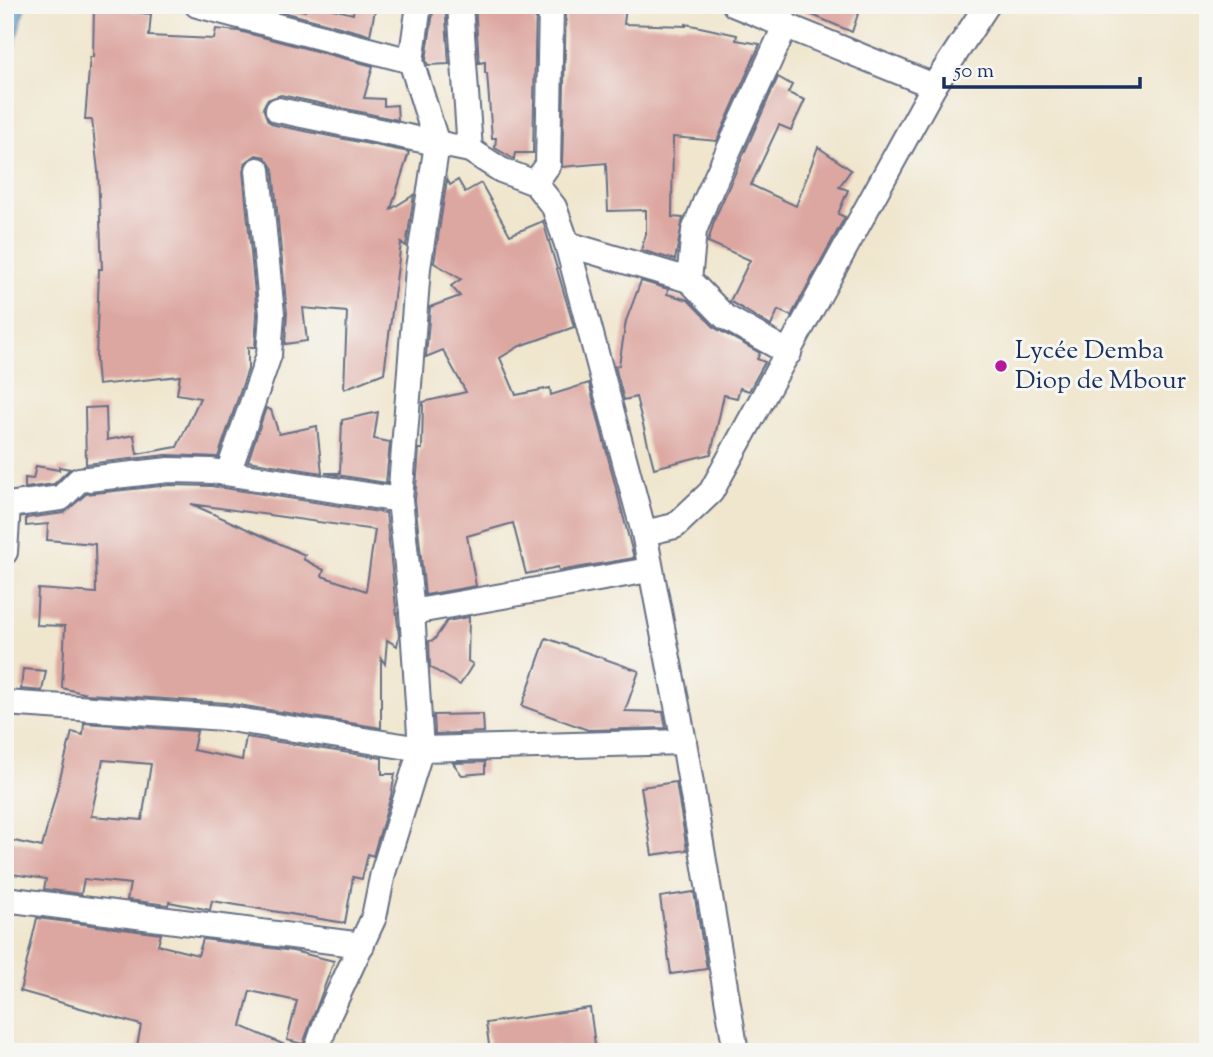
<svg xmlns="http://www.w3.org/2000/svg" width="1213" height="1057" font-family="'Sorts Mill Goudy',serif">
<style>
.water{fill:#5ea4d4;stroke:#3c6a99;stroke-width:2}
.building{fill:#dda7a1;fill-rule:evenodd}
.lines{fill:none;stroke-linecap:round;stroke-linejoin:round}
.minor-casing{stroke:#666f85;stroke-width:28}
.minor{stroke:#fff;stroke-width:24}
.poi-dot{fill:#b5179e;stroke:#f6f6f2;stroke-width:2.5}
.labels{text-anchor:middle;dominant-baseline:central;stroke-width:6;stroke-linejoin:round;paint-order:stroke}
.poi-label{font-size:26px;fill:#1b2f5e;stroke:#f6f6f2;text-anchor:start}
</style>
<rect width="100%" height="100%" fill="#f6f6f2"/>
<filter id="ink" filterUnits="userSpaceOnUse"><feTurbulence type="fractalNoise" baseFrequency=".0143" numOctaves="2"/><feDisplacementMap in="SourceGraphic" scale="14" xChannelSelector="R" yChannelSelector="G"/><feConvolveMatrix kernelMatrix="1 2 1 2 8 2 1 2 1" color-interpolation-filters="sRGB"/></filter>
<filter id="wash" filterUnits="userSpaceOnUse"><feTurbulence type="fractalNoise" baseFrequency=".00686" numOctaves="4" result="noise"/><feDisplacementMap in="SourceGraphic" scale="28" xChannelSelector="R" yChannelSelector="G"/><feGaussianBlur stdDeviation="1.57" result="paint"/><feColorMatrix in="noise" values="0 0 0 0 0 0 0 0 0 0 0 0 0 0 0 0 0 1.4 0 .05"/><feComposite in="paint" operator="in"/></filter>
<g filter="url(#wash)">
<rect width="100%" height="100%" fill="#f0e6ce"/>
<polygon class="water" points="5,5 25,5 13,51 11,111 5,153"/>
<g id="blocks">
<g class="building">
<polygon points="94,5 132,5 132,12 151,14 149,36 214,39 216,29 239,31 373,66 364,98 384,99 384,106 397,105 398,120 281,95 267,100 263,108 268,121 275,125 409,152 391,209 414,195 406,246 401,243 384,373 344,389 347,312 303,308 307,341 285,344 287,313 273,169 265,157 256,155 245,163 243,171 257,314 255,347 248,347 248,369 218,457 167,455 86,464 85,408 106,407 107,440 134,435 137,454 177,447 200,398 177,394 180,376 98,385 96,360 99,269 102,269 98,171 92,120 85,120 90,57 93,57"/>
<polygon points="257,5 280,5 305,11 306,5 317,5 353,14 354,5 376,5 370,35"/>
<polygon points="434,5 445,5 449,64 428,65 426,60"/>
<polygon points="475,5 536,5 533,153 515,153 514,159 495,148 496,138 492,138 487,73 485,73 485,62 479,63"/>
<polygon points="566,5 626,7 624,24 686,26 686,24 737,35 736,40 760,44 717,141 673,137 672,217 683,218 675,260 641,250 646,234 646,210 608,211 606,163 562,167"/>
<polygon points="789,5 861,5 852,32"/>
<polygon points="778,77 792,85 788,93 805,100 791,130 779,125 751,185 796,206 818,147 851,170 839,187 848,190 838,214 845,217 791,316 778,310 771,326 730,301 750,260 708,242 715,218"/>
<polygon points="447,179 450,185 458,180 465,192 481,183 510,235 543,221 574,327 520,346 500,358 516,395 550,388 551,395 589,383 634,558 559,571 558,567 526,574 513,523 467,536 476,586 425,595 415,500 419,449 422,449 423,402 466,392 443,350 426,357 430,307 460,296 451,286 461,279 434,263"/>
<polygon points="641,281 668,289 667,294 688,300 715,328 760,353 757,359 765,362 749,391 740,388 737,398 724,395 711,454 654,468 636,397 624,400 615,366 619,365 626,321"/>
<polygon points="266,408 271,410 279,434 317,426 322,473 248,461"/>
<polygon points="378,412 374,439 390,442 386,483 325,473 340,473 342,420"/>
<polygon points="36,466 59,470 59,467 70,469 54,484 25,488 25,478 33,479"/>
<path d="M170 485 211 486 386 513 399 636 397 646 387 640 385 664 381 658V728L226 703 87 694 62 688 65 626 36 625 38 589 96 593 95 544 47 540 48 524 26 526V518L64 513 86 494ZM191 504 375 530 366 591 322 576 324 570 303 559 305 555Z"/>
<polygon points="469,617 468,661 473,664 460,685 430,667 429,641 434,640 447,621"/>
<polygon points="546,638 639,671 625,711 663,712 666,728 588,730 522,706"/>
<polygon points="23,669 46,671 42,691 21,689"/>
<polygon points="483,714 484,732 435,734 434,715"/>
<path d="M84 723 197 731 193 750 242 760 246 737 382 758V774H395L391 796 373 856 368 854 362 879 353 877 345 923 212 901 210 910 169 902 168 905 127 900 130 884 84 879 81 894 44 889 46 879 5 873V839L42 847 72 732 83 735ZM103 760 151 764 142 820 91 816Z"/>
<polygon points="485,762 485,773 462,775 453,763"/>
<polygon points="676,782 687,850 652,855 641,787"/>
<polygon points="694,892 707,969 671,974 660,897"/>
<polygon points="37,918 161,934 158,945 198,955 203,939 293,951 334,961 303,1044 287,1040 297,1001 250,991 241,1026 301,1052 136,1052 141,1025 20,991"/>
<polygon points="590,1008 596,1052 560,1052 559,1046 490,1052 486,1023"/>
</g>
</g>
</g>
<g filter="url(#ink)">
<use href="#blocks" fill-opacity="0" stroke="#666f85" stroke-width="2"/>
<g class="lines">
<g class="minor-casing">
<g id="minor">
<polyline points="197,5 411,61"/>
<polyline points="460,5 470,150"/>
<polyline points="735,5 934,86"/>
<polyline points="786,24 706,200 694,231 689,280 725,317 789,353"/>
<polyline points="278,110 470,150 501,170 535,183 554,207 567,244 644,533 684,742 736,1052"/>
<polyline points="535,183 548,165 551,5"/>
<polyline points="567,244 689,280"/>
<polyline points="228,473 269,355 272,314 258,170"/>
<polyline points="644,533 675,526 711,492 934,86 987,5"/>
<polyline points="5,552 8,505 61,498 79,480 169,470 212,471 400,500"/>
<polyline points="412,612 649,570"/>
<polyline points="5,703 224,718 421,749 684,742"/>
<polyline points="5,899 362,945"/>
<polyline points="316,1052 329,1014 374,917 383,873 421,749 412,612 400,500 418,268 437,144 411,61 419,5"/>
</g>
</g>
<use href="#minor" class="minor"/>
</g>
</g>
<circle class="poi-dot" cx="1001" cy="366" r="7"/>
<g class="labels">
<g class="poi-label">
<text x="1015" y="351">Lycée Demba<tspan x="1015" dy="30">Diop de Mbour</tspan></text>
</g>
</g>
<rect width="1213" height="1057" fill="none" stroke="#f6f6f2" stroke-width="28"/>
<path d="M944 77v10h196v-10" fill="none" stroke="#1b2f5e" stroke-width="3.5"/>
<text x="954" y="77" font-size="21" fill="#1b2f5e" stroke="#f6f6f2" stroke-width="5" paint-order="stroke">50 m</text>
</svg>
